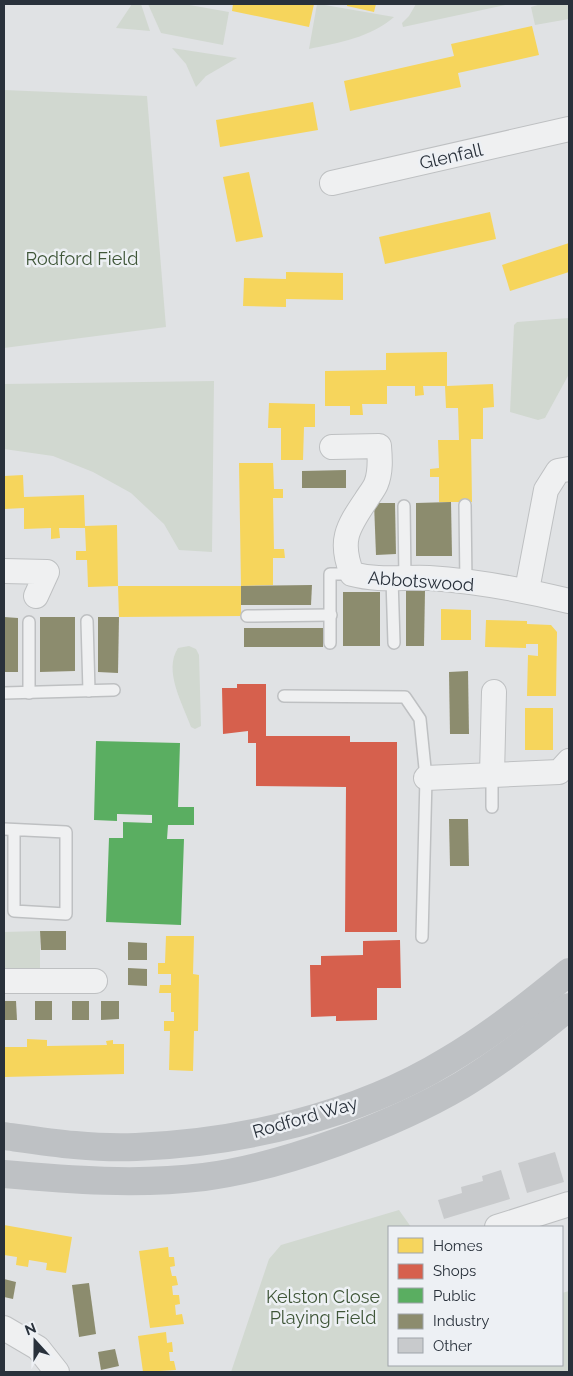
<svg xmlns="http://www.w3.org/2000/svg" width="573" height="1376" font-family="Raleway,sans-serif">
<style>
.green{fill:#d1d8d0}
.homes{fill:#f6d55c}
.shops{fill:#d6604d}
.public{fill:#5aae61}
.industry{fill:#8c8c6e}
.building{fill:#c8cacc}
.lines{fill:none;stroke-linecap:round;stroke-linejoin:round}
.lane-casing{stroke:#bec0c2;stroke-width:14}
.street-casing{stroke:#bec0c2;stroke-width:26}
.lane{stroke:#eff0f1;stroke-width:11}
.street{stroke:#eff0f1;stroke-width:24}
.secondary{stroke:#bec1c4;stroke-width:28}
.labels{text-anchor:middle;dominant-baseline:central;stroke-width:5;stroke-linejoin:round;paint-order:stroke}
.street-label{font-size:18px;fill:#29313b;stroke:#edf0f4}
.park-label{font-size:18px;fill:#3f5638;stroke:#edf0f4}
</style>
<rect width="100%" height="100%" fill="#e0e2e4"/>
<g class="green">
<polygon points="132,4 141,4 150,31 116,28"/>
<polygon points="148,4 184,4 229,12 223,45 161,33"/>
<path d="M317 4H319L394 17C372 37 338 43 309 49Z"/>
<polygon points="416,4 510,4 403,27 402,23 409,16"/>
<polygon points="541,4 569,4 569,19 535,25 531,7"/>
<polygon points="172,48 237,58 206,76 196,87 186,64"/>
<polygon points="4,90 147,96 166,327 4,348"/>
<polygon points="569,318 569,374 545,418 538,420 510,412 514,325 517,322"/>
<polygon points="214,381 212,552 179,550 164,524 131,493 93,472 53,456 4,449 4,384"/>
<path d="M189 646 196 649 199 655 201 726 195 729 191 727C183 704 163 671 178 648Z"/>
<polygon points="40,931 40,969 4,969 4,932"/>
<polygon points="399,1210 411,1227 389,1227 389,1365 562,1365 562,1293 569,1291 569,1372 231,1372 269,1259 281,1245"/>
</g>
<g class="homes">
<polygon points="233,4 314,4 309,27 232,11"/>
<polygon points="347,4 376,4 374,12 347,6"/>
<polygon points="532,26 539,55 458,73 461,87 350,111 344,81 454,56 451,44"/>
<polygon points="313,102 318,130 220,147 216,120"/>
<polygon points="249,172 263,237 236,242 223,177"/>
<polygon points="490,212 496,239 385,264 379,237"/>
<polygon points="569,243 569,272 510,291 502,265"/>
<polygon points="286,272 343,273 343,300 286,299 286,307 243,306 244,278 286,279"/>
<polygon points="447,352 447,386 493,384 494,407 483,408 483,439 471,439 472,502 439,502 439,477 430,477 430,469 439,468 438,440 459,440 458,408 446,408 445,386 423,386 424,395 415,396 415,386 387,386 387,404 362,404 363,415 350,415 350,406 325,406 325,371 386,370 386,353"/>
<polygon points="269,403 315,404 315,427 304,427 303,460 281,460 281,428 268,428"/>
<polygon points="239,463 273,463 274,489 283,489 283,498 273,498 274,549 284,549 285,558 273,558 273,585 241,586"/>
<polygon points="23,475 24,497 84,495 85,526 117,525 118,586 88,587 87,560 76,560 76,551 86,551 85,528 59,528 60,538 51,539 51,528 24,529 24,508 4,509 4,476"/>
<polygon points="118,586 241,586 241,616 119,617"/>
<polygon points="441,609 471,610 471,640 441,640"/>
<polygon points="486,620 527,621 527,624 551,625 557,632 556,696 527,696 528,655 538,656 538,644 526,644 526,648 485,647"/>
<rect x="525" y="708" width="28" height="42"/>
<polygon points="166,936 194,936 193,974 199,975 198,1031 194,1031 193,1071 169,1070 170,1031 164,1031 164,1021 174,1021 174,1012 171,1012 171,993 159,993 160,985 171,985 171,974 158,974 158,963 165,963"/>
<polygon points="27,1039 47,1040 47,1046 107,1045 106,1041 113,1040 113,1044 124,1044 124,1074 4,1077 4,1047 27,1047"/>
<polygon points="4,1225 72,1237 66,1273 46,1270 47,1263 29,1260 28,1267 16,1265 17,1257 4,1255"/>
<polygon points="168,1247 169,1257 174,1257 175,1266 170,1267 172,1276 176,1276 178,1285 172,1286 173,1295 179,1295 180,1304 175,1305 176,1315 182,1314 184,1324 150,1328 139,1251"/>
<polygon points="166,1332 167,1343 172,1342 173,1352 169,1352 170,1361 174,1361 176,1370 143,1372 138,1336"/>
</g>
<g class="shops">
<polygon points="237,684 266,684 266,736 350,736 350,742 397,742 397,932 345,932 346,787 256,786 256,743 248,743 248,731 223,734 222,688 237,688"/>
<polygon points="400,940 401,988 377,988 377,1020 336,1021 336,1016 311,1017 310,965 321,965 321,956 363,955 363,941"/>
</g>
<polygon class="public" points="96,741 180,743 178,807 194,807 194,825 168,825 167,839 184,839 181,925 106,922 109,838 123,838 123,822 152,823 152,815 117,814 117,821 94,820"/>
<g class="industry">
<polygon points="346,470 346,488 302,488 302,471"/>
<polygon points="451,502 452,556 416,556 416,503"/>
<polygon points="374,503 395,503 396,554 376,555"/>
<polygon points="312,585 311,605 241,605 241,586"/>
<polygon points="406,591 425,591 424,646 406,646"/>
<rect x="343" y="592" width="37" height="54"/>
<polygon points="4,617 18,618 18,672 4,672"/>
<polygon points="40,617 75,617 75,671 40,672"/>
<polygon points="98,617 119,617 118,673 98,672"/>
<rect x="244" y="628" width="79" height="19"/>
<polygon points="468,671 469,734 450,734 449,672"/>
<polygon points="449,819 468,819 469,866 450,866"/>
<polygon points="40,931 66,931 66,950 41,950"/>
<polygon points="128,942 147,943 147,960 128,960"/>
<polygon points="128,968 147,969 147,986 128,985"/>
<polygon points="4,1001 16,1001 17,1020 4,1020"/>
<rect x="35" y="1001" width="17" height="19"/>
<rect x="72" y="1001" width="17" height="19"/>
<polygon points="101,1001 119,1001 119,1019 101,1020"/>
<polygon points="4,1279 16,1282 13,1299 4,1297"/>
<polygon points="89,1283 96,1334 79,1337 72,1285"/>
<polygon points="115,1349 119,1366 101,1370 98,1352"/>
</g>
<g class="building">
<polygon points="555,1152 564,1182 527,1193 518,1163"/>
<polygon points="501,1170 510,1199 444,1219 438,1200 462,1193 461,1187 483,1181 482,1176"/>
</g>
<g class="lines">
<g class="lane-casing">
<g id="lane">
<polyline points="465,505 466,583"/>
<polyline points="404,506 405,579"/>
<polyline points="392,579 394,643"/>
<polyline points="247,616 331,615"/>
<polyline points="87,621 89,691"/>
<polyline points="29,622 29,693"/>
<polyline points="330,643 330,574 352,574"/>
<polyline points="4,693 114,690"/>
<polyline points="284,696 405,697 420,719 426,778 422,937"/>
<polyline points="492,807 492,775"/>
<polyline points="4,829 66,832 66,914 14,911 14,830"/>
</g>
</g>
<g class="street-casing">
<g id="street">
<polyline points="332,183 569,129"/>
<path d="M332 447 379 446C380 458 381 472 376 484 374 489 369 495 366 500 347 528 339 541 352 574 378 581 402 577 429 578 476 581 524 590 569 601"/>
<polyline points="4,571 47,572 36,596"/>
<polyline points="527,590 546,490 558,471 569,469"/>
<polyline points="492,775 494,692"/>
<polyline points="426,778 559,772 569,761"/>
<polyline points="4,981 95,981"/>
<polyline points="497,1227 569,1204"/>
<polyline points="4,1328 38,1348 57,1372"/>
</g>
</g>
<use href="#lane" class="lane"/>
<use href="#street" class="street"/>
<g class="secondary">
<path d="M4 1136C47 1142 91 1149 136 1147 240 1143 357 1116 447 1061 491 1035 530 1004 569 972"/>
<path d="M4 1174C70 1180 138 1185 204 1177 283 1167 394 1125 462 1085 500 1062 535 1035 569 1007"/>
</g>
</g>
<g class="labels">
<g class="street-label">
<text transform="translate(451 156) rotate(-13)">Glenfall</text>
<text transform="translate(421 581) rotate(4)">Abbotswood</text>
<text transform="translate(305 1117) rotate(-16)">Rodford Way</text>
</g>
<g class="park-label">
<text x="82" y="258">Rodford Field</text>
<text x="323" y="1296">Kelston Close<tspan x="323" dy="21">Playing Field</tspan></text>
</g>
</g>
<rect width="573" height="1376" fill="none" stroke="#29313b" stroke-width="10"/>
<rect x="388" y="1226" width="175" height="140" fill="#edf0f4" stroke="#9fa4aa"/>
<rect x="398" y="1238" width="25" height="15" fill="#f6d55c" stroke="#9fa4aa"/>
<text x="433" y="1251" font-size="15" fill="#29313b">Homes</text>
<rect x="398" y="1264" width="25" height="15" fill="#d6604d" stroke="#9fa4aa"/>
<text x="433" y="1276" font-size="15" fill="#29313b">Shops</text>
<rect x="398" y="1288" width="25" height="15" fill="#5aae61" stroke="#9fa4aa"/>
<text x="433" y="1301" font-size="15" fill="#29313b">Public</text>
<rect x="398" y="1314" width="25" height="15" fill="#8c8c6e" stroke="#9fa4aa"/>
<text x="433" y="1326" font-size="15" fill="#29313b">Industry</text>
<rect x="398" y="1338" width="25" height="15" fill="#c8cacc" stroke="#9fa4aa"/>
<text x="433" y="1351" font-size="15" fill="#29313b">Other</text>
<g transform="translate(35 1341) rotate(339)" stroke="#edf0f4" stroke-width="4" paint-order="stroke">
<path d="M0-4L9 19L0 12L-9 19Z" fill="#29313b"/>
<text y="-8" font-size="14" font-weight="bold" text-anchor="middle" fill="#29313b">N</text>
</g>
</svg>
